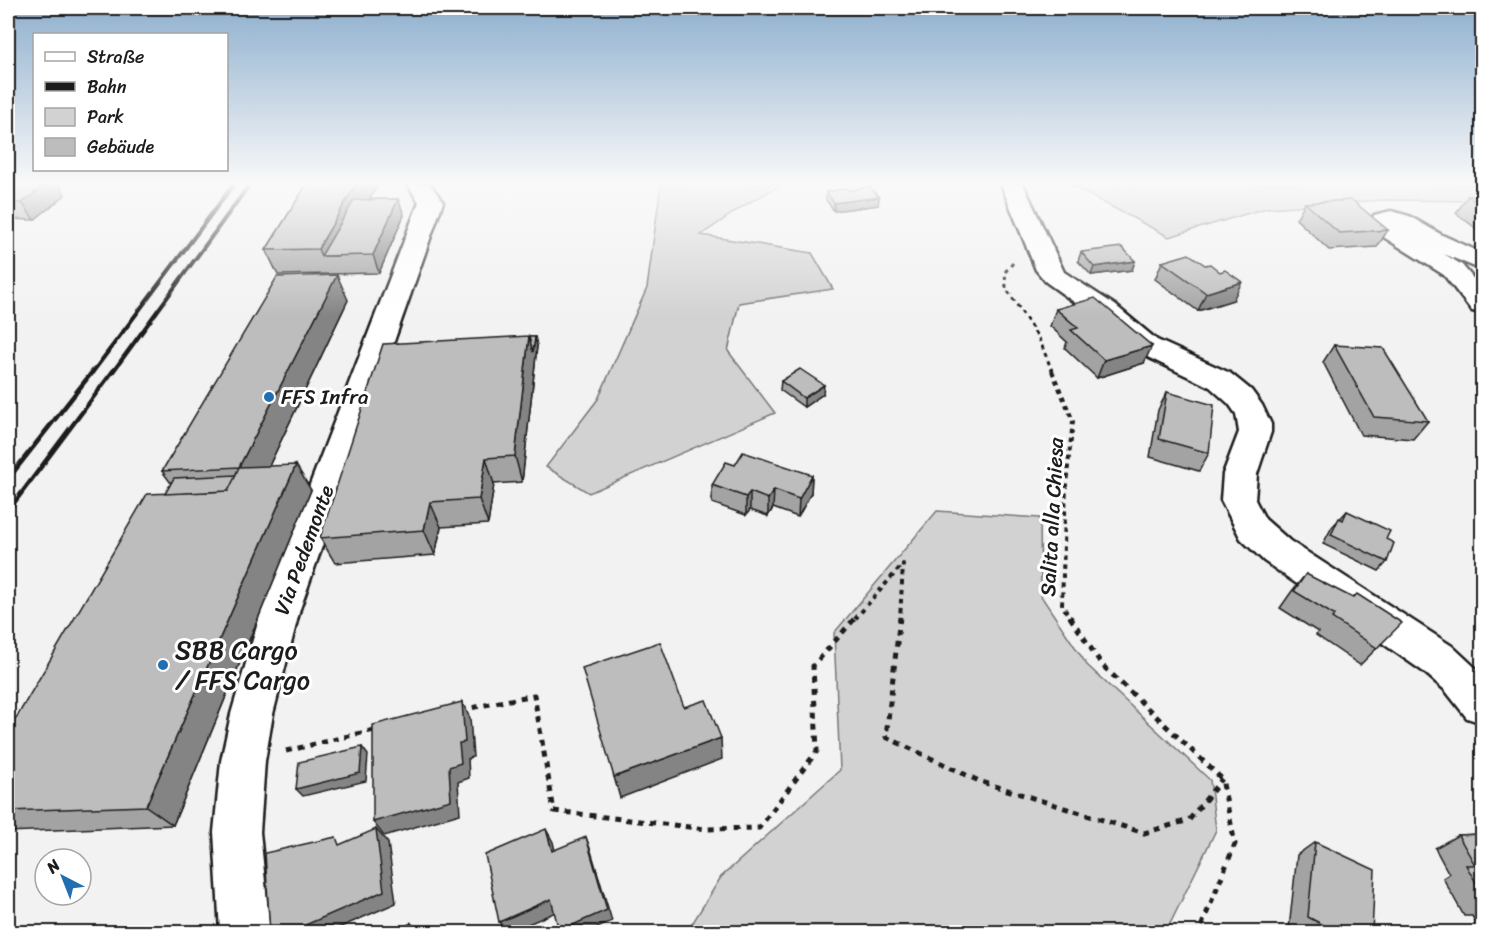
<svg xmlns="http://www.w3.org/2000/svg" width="1490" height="940" font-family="Sriracha,sans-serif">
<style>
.green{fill:#d2d2d2;stroke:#777;stroke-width:1.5}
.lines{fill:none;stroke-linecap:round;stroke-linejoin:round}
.street-casing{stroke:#1c1c1c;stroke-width:5}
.path-far2{stroke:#1c1c1c;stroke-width:3;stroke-dasharray:4 4;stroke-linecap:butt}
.path-far1{stroke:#1c1c1c;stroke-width:4;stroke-dasharray:4.5 4.5;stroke-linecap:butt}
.path{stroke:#1c1c1c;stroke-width:5;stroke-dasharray:6 6;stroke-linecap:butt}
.street{fill:#fff;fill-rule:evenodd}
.rail-far1{stroke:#1c1c1c;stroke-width:4}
.rail{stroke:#1c1c1c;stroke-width:4.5}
.wall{fill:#a3a3a3;stroke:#1c1c1c;stroke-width:1.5}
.shaded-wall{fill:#848484;stroke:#1c1c1c;stroke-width:1.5}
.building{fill:#bdbdbd;stroke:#1c1c1c;stroke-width:1.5}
.poi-dot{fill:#1f6fb2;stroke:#fff;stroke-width:2}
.labels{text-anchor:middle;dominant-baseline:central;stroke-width:6;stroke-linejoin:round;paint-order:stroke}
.poi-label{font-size:21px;fill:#1c1c1c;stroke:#fff;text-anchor:start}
.street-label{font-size:21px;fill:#1c1c1c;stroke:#fff}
.near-poi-label{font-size:26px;fill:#1c1c1c;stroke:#fff;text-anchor:start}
</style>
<rect width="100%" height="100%" fill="#f2f2f2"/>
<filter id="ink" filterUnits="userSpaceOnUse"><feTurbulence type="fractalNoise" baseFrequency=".0167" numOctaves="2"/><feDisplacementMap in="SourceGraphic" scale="12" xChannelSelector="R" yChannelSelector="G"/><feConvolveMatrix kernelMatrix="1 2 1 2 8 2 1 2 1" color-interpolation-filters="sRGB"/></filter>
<g filter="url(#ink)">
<g class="green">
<polygon points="661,184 783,184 745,205 701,235 812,253 833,289 739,303 728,351 775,413 589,493 546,467 598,399 647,288"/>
<polygon points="1068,184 1482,184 1482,201 1384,200 1266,208 1169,237"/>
<polygon points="937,511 1040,518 1041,596 1087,665 1210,780 1216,830 1166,932 687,932 721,877 840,770 834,633"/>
</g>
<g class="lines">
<g class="street-casing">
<g id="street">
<polygon points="407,184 430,184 443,202 300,609 273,714 265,761 260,832 270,932 220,932 214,832 221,761 231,714 262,609 419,202"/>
<polygon points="1001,184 1023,184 1064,272 1115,305 1157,340 1230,373 1251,390 1262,405 1271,424 1271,432 1257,474 1255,500 1265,519 1290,541 1452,646 1482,674 1482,723 1467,718 1445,690 1424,672 1264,561 1241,539 1221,500 1223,474 1239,432 1236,414 1229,404 1210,387 1137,352 1095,317 1046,282 1036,270"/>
<polygon points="1391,211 1409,216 1442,235 1482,253 1482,270 1444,254 1462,265 1482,289 1482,313 1472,311 1444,275 1374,231 1370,226 1374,215"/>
</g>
</g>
<polyline class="path-far2" points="1013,263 1005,272 1006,288 1039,339 1053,373"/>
<g class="path-far1">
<polyline points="1052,371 1073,421 1066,484 1062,605 1071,619"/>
<polyline points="855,619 903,564 900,619"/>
</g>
<g class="path">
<polyline points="900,617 886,737 979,781 1144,833 1189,820 1222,779"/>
<polyline points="1070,617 1102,665 1222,779 1235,844 1199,932"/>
<polyline points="461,710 534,695 554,811 706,829 759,828 817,751 813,666 856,617"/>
<polyline points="286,751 378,729"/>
</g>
<use href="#street" class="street"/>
<g class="rail-far1">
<polyline points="92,373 234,184"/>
<polyline points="112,373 250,184"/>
</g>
<g class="rail">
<polyline points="8,479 93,371"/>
<polyline points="8,511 113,371"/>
</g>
</g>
<g class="wall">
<polygon points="307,184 378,184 370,199 398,199 404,215 379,273 278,275 266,250"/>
<polygon points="8,185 65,195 34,220 8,219"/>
<polygon points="849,191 879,197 878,205 834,211 826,200 826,192"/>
<polygon points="1468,196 1482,196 1482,233 1456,213"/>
<polygon points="1305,203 1388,230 1377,247 1329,250 1296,219"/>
<polygon points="1081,252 1135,261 1132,270 1091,275 1078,261"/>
<polygon points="1162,262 1233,300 1198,311 1155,279"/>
<polygon points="348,300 269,466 311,490 173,825 8,832 8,732 165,494 171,483 162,471"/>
<polygon points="1056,309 1144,363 1097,378 1065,348 1067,342 1050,326"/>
<polygon points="529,337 535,337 537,346 522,482 494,484 488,524 441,527 435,555 335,563 320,538"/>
<polygon points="1334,345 1428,421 1413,439 1361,435 1323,362"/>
<polygon points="781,381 823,394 804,407 780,390"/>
<polygon points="1167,392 1209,453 1199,471 1150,457 1158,410"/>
<polygon points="735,465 812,475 811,493 798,517 773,508 768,516 750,510 746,515 712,503 712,485"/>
<polygon points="1347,511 1386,539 1387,562 1379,571 1323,544 1332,527"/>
<polygon points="1306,574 1377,648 1360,665 1316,635 1318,632 1280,608 1292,591"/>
<polygon points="1482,834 1482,933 1472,916 1464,916 1443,878 1449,874 1435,848 1458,835"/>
<polygon points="1315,842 1372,933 1297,933 1289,929 1297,855"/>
</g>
<g class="shaded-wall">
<polygon points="46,184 59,184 65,195 34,220 22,203"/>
<polygon points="356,184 378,184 338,256 321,256 318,249"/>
<polygon points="879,197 878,205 834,211 834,203"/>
<polygon points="398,199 404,215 379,273 373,255"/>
<polygon points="1135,261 1132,270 1091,275 1094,267"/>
<polygon points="337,275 348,300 256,493 239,467"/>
<polygon points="1242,282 1233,300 1198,311 1206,293"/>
<polygon points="529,336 533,352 535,337 537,346 522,482 515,456"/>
<polygon points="1152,346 1144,363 1097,378 1104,360"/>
<polygon points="824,385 823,394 804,407 804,398"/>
<polygon points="486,458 494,484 488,524 479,499"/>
<polygon points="296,465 311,490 173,825 146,806"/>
<polygon points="812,475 811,493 798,517 799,499"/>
<polygon points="774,490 773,508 768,516 768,499"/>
<polygon points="750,492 750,510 746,515 746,497"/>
<polygon points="430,502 441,527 435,555 424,530"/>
<polygon points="462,702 470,718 473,757 468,758 469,778 458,782 460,814 384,836 373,822 449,767 459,743"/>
<polygon points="721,738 722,759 620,798 614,777"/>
<polygon points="362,747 368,755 366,781 303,796 296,789"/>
<polygon points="376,829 388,843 396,903 327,933 287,933"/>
<polygon points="546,829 553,842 558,864 552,851"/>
<polygon points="586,837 591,851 612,921 587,933 560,933 559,931"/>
<polygon points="551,899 558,911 508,933 507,933 499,922"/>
<polygon points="411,923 421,933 413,933"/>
</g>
<g class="building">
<polygon points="8,184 46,184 22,203 8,203"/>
<polygon points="307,184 356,184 318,249 266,250"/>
<polygon points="869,186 879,197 834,203 826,192 847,188 849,191"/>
<polygon points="1468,196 1482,196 1482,207"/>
<polygon points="398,199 373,255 321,256 354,200"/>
<polygon points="1352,200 1388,230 1339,233 1305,203"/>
<polygon points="1122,247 1135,261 1094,267 1081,252"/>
<polygon points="1189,254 1205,265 1210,264 1220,272 1225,270 1242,282 1206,293 1162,262"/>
<polygon points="337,275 239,467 296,465 146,806 8,811 8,732 147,494 228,491 239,467 162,471 277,277"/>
<polygon points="1095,298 1152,346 1104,360 1071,330 1078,328 1056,309"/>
<polygon points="529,336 515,456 486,458 479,499 430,502 424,530 320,538 383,344"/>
<polygon points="529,337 535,337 533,352"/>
<polygon points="1334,345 1383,348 1428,421 1374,417"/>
<polygon points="800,369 824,385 804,398 781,381"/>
<polygon points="1167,392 1214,405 1209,453 1159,439"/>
<polygon points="743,452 812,475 799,499 774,490 768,499 750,492 746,497 712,485 726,462 735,465"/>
<polygon points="236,475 228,491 165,494 174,478"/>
<polygon points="1347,511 1390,531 1386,539 1394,543 1387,562 1331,535 1339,518 1343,520"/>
<polygon points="1306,574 1353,598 1357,594 1402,623 1377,648 1332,618 1334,615 1294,591"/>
<polygon points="660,642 684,707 706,700 721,738 614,777 582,668"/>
<polygon points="462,702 465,742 459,743 461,763 449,767 451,800 373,822 373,725"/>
<polygon points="362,747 360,773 296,789 299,762"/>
<polygon points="376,829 384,891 287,933 270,933 265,853 336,837 339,845"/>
<polygon points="546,829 552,851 586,837 607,910 559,931 551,899 499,922 485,855"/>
<polygon points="1482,834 1482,893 1466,865 1475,865 1458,835"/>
<polygon points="1315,842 1375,870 1372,933 1339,933 1308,917"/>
<polygon points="411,923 413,933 391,933"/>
</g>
</g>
<linearGradient id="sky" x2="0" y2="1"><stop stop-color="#8eafce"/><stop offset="0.58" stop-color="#f9f9f9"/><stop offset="1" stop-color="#f9f9f9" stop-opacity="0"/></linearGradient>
<rect width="1490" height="316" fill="url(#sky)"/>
<g class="poi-dot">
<circle cx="269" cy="397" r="6"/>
<circle cx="163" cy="665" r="6"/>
</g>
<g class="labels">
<g class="poi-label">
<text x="281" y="397">FFS Infra</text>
</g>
<g class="street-label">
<text transform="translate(1052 517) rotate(-87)">Salita alla Chiesa</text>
<text transform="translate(304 550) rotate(-70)">Via Pedemonte</text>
</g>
<g class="near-poi-label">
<text x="175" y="650">SBB Cargo<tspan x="175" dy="30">/ FFS Cargo</tspan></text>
</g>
</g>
<rect width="1490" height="940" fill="none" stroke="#fff" stroke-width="30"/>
<rect x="15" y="15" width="1460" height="910" fill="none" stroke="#1c1c1c" stroke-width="2" filter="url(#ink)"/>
<rect x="33" y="33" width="195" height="138" fill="#ffffff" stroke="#a4a4a4" stroke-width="1.5"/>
<rect x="45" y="52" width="30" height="9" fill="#ffffff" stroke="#a4a4a4" stroke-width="1.5"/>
<text x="87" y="63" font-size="18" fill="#1c1c1c">Straße</text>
<rect x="45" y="82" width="30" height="9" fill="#1c1c1c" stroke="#a4a4a4" stroke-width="1.5"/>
<text x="87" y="93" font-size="18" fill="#1c1c1c">Bahn</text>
<rect x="45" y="108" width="30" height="18" fill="#d2d2d2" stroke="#a4a4a4" stroke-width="1.5"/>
<text x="87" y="123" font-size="18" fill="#1c1c1c">Park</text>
<rect x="45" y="138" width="30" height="18" fill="#bdbdbd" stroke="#a4a4a4" stroke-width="1.5"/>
<text x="87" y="153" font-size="18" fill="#1c1c1c">Gebäude</text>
<g transform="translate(63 877) rotate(318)"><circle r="28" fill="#ffffff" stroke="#a4a4a4" stroke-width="1.5"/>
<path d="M0-4.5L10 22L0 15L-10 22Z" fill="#1f6fb2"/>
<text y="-9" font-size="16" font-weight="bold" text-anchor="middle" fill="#1c1c1c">N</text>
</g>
</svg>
